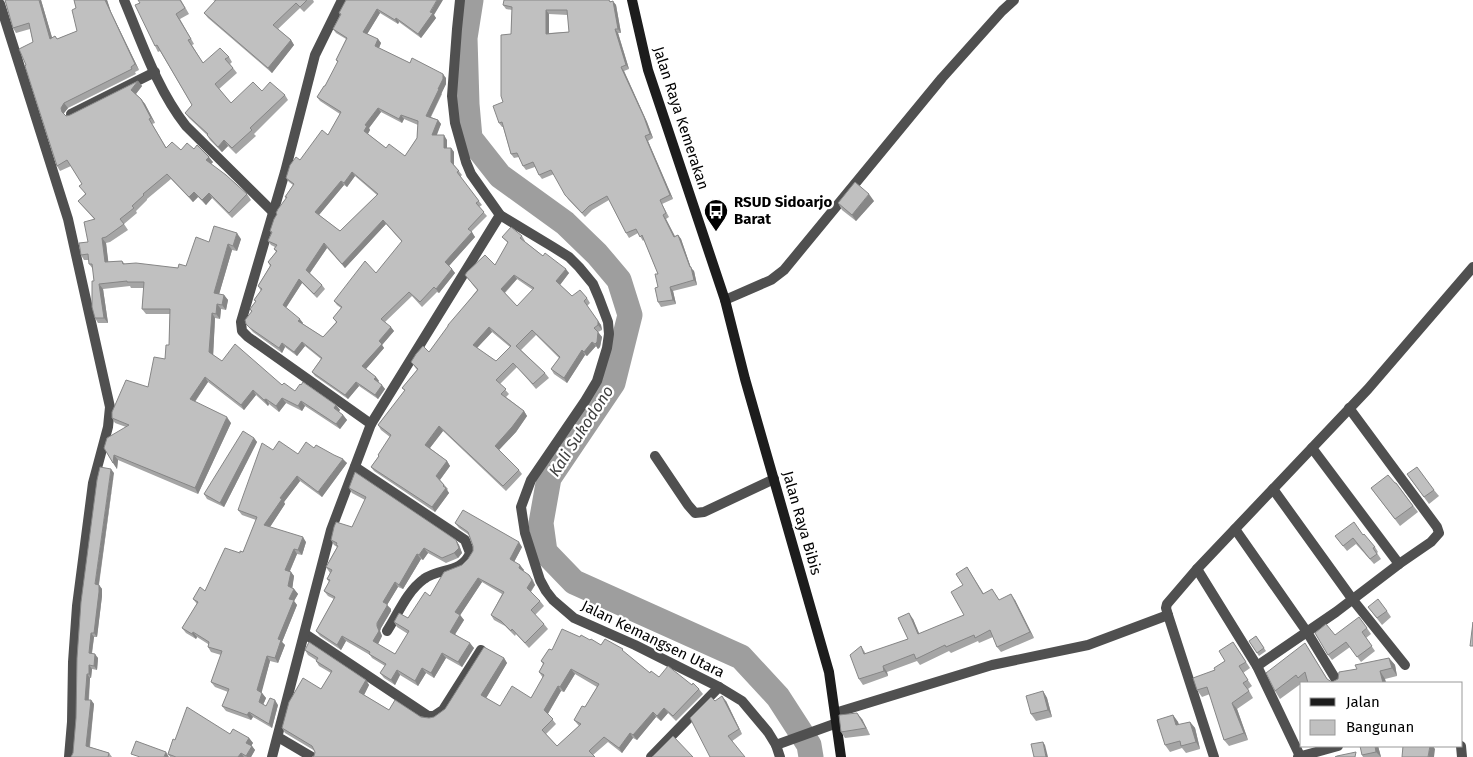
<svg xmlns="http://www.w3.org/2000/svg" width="1473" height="757" font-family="'Fira Sans',sans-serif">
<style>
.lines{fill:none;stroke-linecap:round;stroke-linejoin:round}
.river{stroke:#9e9e9e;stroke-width:25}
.minor{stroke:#505050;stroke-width:10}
.secondary{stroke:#1d1d1d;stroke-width:10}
.wall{fill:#a5a5a5;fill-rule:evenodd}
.shaded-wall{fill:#868686}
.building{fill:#c0c0c0;stroke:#868686;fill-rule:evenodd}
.labels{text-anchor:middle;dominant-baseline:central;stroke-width:4.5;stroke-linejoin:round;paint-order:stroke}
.street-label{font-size:15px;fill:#000;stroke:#fff}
.poi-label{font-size:15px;font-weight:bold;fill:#000;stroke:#fff;text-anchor:start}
.water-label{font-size:16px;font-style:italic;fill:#3f3f3f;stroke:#fff}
</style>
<rect width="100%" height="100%" fill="#fff"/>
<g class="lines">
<polyline class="river" points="471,0 465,38 467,104 470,138 500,176 565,223 597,254 619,280 630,315 613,383 549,478 541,523 545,552 574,582 741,657 778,697 809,745 811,757"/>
<g class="minor">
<path d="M124 0C142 43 157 89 186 126L274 213"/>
<polyline points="342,0 315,55 285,172 241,322 242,331 248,337 371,424"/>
<polyline points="460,0 457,29 452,96 455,123 466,162 471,174 500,215 553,247 569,257 579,267 593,284 599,298 608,322 609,334 607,348 597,381 585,401 531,480 521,507 525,533 540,580 546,591 553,600 574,618 635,645 719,687 742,701 768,732 776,745 780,757"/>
<polyline points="0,4 68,219 110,407 108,427 93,483 77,606 73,662 72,722 69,757"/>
<polyline points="71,114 155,72"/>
<polyline points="725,300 771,280 784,270 942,78 1002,11 1014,0"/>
<polyline points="1312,448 1399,564"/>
<polyline points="655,456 688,505 695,513 704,512 774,479"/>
<path d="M355 467 465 540 470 553C463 573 438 568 424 579 407 591 398 614 387 631"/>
<polyline points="1273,489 1353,600 1405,665"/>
<polyline points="1235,529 1307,632 1338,683"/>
<polyline points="1197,569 1257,666 1300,756"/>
<polyline points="305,634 428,716 434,716 443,710 481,650"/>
<polyline points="1257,666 1336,612 1399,564 1431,542 1439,533 1437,527 1349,408"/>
<polyline points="835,713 992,665 1088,645 1168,615"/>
<polyline points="278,737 312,757"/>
<polyline points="776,745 837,723"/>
<polyline points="1461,746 1462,757"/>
<polyline points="272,757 331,530 371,424 500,215"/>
<polyline points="651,757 719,687"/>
<polyline points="1214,757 1168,615 1166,608 1167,604 1197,569 1368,389 1473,267"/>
<polyline points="1298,757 1338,746"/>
</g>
<polyline class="secondary" points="632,0 648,70 725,300 745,379 829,672 841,757"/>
</g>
<g class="wall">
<polygon points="41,0 52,38 55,36 57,39 77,31 76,8 74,0 107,0 111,12 139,70 135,72 136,74 68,108 64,113 64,114 66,116 70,115 138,81 142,86 136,94 141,99 145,104 155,123 152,124 166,147 181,150 194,149 213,162 211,164 247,194 251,200 232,218 212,198 206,205 198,197 193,202 171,179 147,199 147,200 136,211 137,213 124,224 128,230 110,242 106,243 108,262 122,261 125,264 178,268 186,266 209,242 241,239 237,251 232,250 219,294 224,295 228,300 226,310 221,309 220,319 215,318 213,355 222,361 295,391 336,405 340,410 339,412 343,415 347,420 340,429 305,406 302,411 286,403 279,412 269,404 268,406 256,395 244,410 208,382 195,402 231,423 198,494 118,460 117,469 104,448 126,427 115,423 112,418 148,387 165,359 169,345 170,314 146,314 142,309 144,288 131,288 130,286 103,289 108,323 98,323 95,318 94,281 93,269 89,264 89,260 84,260 81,255 88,242 94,219 78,201 85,194 82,184 71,166 60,171 57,166 26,65 33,42 30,29 16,33 13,28"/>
<polygon points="181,0 189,14 180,19 194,44 192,45 203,63 229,57 232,62 230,64 237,73 219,89 231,103 262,91 285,95 288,100 254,134 256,136 236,154 228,146 222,152 210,140 207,135 189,118 185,113 192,105 160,51 158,52 155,46 140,3"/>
<polygon points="213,0 313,0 314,2 304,12 300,8 278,29 291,40 294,45 272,73 208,18 204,13 215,1"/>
<path d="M346 0 434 15 436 18 421 38 399 22 398 24 380 13 367 34 378 39 381 43 379 48 410 63 446 78V84L441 93 442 94 431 117 438 120 441 124 436 135 447 140V148H451L454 152V165L462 175 460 177 482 205 479 207 487 216 471 232 475 237 449 266 455 273 439 293 437 292 422 307 412 296 385 322 394 331 382 345 384 348 366 369 376 377 379 381 378 382 385 389 378 399 359 386 348 399 315 376 312 372 321 359 305 346 297 356 285 347 282 353 253 332 246 324 251 312 250 309 256 301 254 300 261 291 258 286 270 266 268 262 276 252 274 249 275 247 271 245 268 241 271 233 270 231 286 198 285 197 293 185 289 182 286 178 300 160 328 135 340 114 320 101 317 97 325 86 338 63 336 60 346 39 336 33 333 29 340 15 339 13ZM381 112 402 123 404 119 418 125 417 138 405 156 386 148 368 134 370 130 369 128ZM355 176 377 195 340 231 319 215 344 185 347 187ZM386 224 402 242 376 273 334 301 337 305 341 308 333 318 336 322 323 337 303 324V323L286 308 302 283 317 298 325 289 322 285 310 273 327 248 345 268Z"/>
<path d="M612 1 616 5 621 33H618L629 69 624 71 647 122 653 138 648 141 673 199 662 204 669 217 666 219 675 236 678 235 681 239 691 268 694 271 697 285 673 291 676 304 661 307 658 302V274L644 240 643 241 638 233 629 238 626 233 609 200 592 210 585 217 568 199 554 174 542 179 539 175 535 167 526 170 523 166 519 157 514 158 511 154 503 127H502L499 123 503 102 511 34 512 10 506 9 503 5ZM549 14 568 15 569 32 549 33Z"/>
<polygon points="874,201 856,221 842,210 838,203"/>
<path d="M522 236 525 241H524L543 256 569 273 560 285 572 296 587 298 590 303 587 306 601 325 602 330 598 332 602 337 600 347 598 349 596 346 587 356 585 355 567 383 554 374 551 369 559 358 536 335 521 350 545 373 549 378 536 389 517 367 500 384 509 394 506 397 524 411 527 416 516 432 499 450 519 470 522 474 506 491 443 431 430 448 447 461 450 466 440 480 448 489 447 490 449 493 435 512 374 471 371 467 378 457V455L390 437 381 430 378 425 405 391 402 388 417 370 411 362 429 352 477 290 465 275 495 265 508 243 502 237ZM517 279 533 290 517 306 505 293ZM492 332 510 347 496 361 477 348Z"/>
<polygon points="254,438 257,442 224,507 207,499 204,494"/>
<polygon points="314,448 347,463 322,497 300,481 284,502 285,504 270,527 306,542 302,555 297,554 290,571 294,576 292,588 294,589 298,594 294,601 297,605 282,642 285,645 278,663 270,661 261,692 266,698 263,705 266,706 278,705 272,728 253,717 251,720 226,711 222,706 228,692 215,687 211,682 221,655 211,652 208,647 208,644 197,637 196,639 186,633 182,628 197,604 193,599 205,591 240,553 243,552 256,520 242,515 238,510 273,450 298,454"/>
<polygon points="114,473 99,585 102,589 102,596 97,637 94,637 92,654 98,658 97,670 92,669 91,678 90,678 89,700 91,700 94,704 90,747 109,753 112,757 71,757 73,753"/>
<polygon points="1407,474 1434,490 1439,496 1429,504"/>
<polygon points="1395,483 1396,483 1418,512 1400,526 1371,488"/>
<polygon points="349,488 456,540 459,545 462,553 458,558 446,563 428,553 423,560 421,559 403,589 398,587 387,605 391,609 391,611 381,628 380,631 382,636 378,644 395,654 408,634 397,627 394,622 408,618 430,596 468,559 473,551 473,546 469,535 459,528 455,523 522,547 514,562 524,570 523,571 529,575 533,580 535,585 531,592 540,601 544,606 535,615 544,624 548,629 529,648 516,634 515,636 505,626 494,620 491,615 502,594 482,582 460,615 464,620 455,634 474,648 462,667 446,658 434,678 426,673 418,686 400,675 395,685 384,678 380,673 385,666 372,658 370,655 346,641 341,650 320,636 316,631 334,599 328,596 324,591 329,582 327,579 330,573 326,567 337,547 334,545 331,540 352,527 365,500 352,493"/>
<polygon points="1363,535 1375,547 1378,552 1377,553 1381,559 1374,564 1356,544 1347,551 1335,536"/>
<polygon points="967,567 984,594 996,595 999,600 1015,600 1034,638 1001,652 997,647 993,637 979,643 978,641 951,653 949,651 920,665 917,661 887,672 888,676 863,685 859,679 861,646 866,654 908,639 913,619 919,634 964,615 963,585"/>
<polygon points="1368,607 1387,611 1391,617 1382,625"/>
<polygon points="1367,628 1371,634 1366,638 1375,651 1361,662 1350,647 1332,660 1328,655 1335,635"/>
<polygon points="1256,636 1266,651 1259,656 1249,641"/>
<path d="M580 637 626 654 650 673 659 677 692 685 699 689 703 694 676 721 668 713 661 721 656 717 637 740 633 738 622 753 608 742 593 755 314 756 315 752V751L285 733 282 728 321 689 331 673 319 666 316 661V660L308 655 305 650 366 680 369 685 364 695 389 710 429 718 434 717 445 709 504 658 507 663 486 698 500 706 531 698 543 678 539 672 543 664 541 661 552 650ZM575 674 597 687 585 707 574 720 579 726 557 746 546 734 556 724 548 714 561 691 564 692Z"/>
<polygon points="1233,642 1250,668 1243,673 1252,686 1248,689 1253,698 1237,709 1248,740 1229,746 1224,740 1210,694 1202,697 1197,690 1215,670 1225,661"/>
<polygon points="1310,651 1328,680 1332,682 1357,669 1389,658 1395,665 1397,676 1385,679 1386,683 1302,683 1280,699 1275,691"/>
<polygon points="1043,691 1047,698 1052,717 1036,721 1031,714"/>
<polygon points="715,701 726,701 742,734 710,757"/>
<polygon points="1173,715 1178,722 1179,725 1190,722 1195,728 1200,749 1186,753 1182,748 1170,752 1165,745"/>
<polygon points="862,719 870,735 845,738 841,732"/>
<polygon points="230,734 249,738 253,743 251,745 255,750 251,757 170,757 168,754 175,740"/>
<polygon points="1378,746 1381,757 1363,757 1362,755"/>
</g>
<g class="shaded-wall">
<polygon points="39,0 41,0 54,44 50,39"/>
<polygon points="105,0 107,0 111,12 139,70 135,64"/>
<polygon points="437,0 443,0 434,15 436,18 421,38 418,34"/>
<polygon points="613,1 616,5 621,33 618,29"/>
<polygon points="377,9 380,13 366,36 363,32"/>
<polygon points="546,10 549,14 549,38 546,34"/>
<polygon points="396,18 399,22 398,24 395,20"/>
<polygon points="615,29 618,33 629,69 626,65"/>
<polygon points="378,39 381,43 378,50 375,46"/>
<polygon points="291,40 294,45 272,73 268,68"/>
<polygon points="621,67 624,71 647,122 653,138 650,134"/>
<polygon points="443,74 446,78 446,84 429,120 426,116 438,89"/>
<polygon points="138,81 142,86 135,95 131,90"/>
<polygon points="141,99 145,104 155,123 151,118"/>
<polygon points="64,103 68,108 64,113 65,117 62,112 61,108"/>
<polygon points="378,108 381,112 369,128 370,130 367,135 364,131 365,125"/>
<polygon points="401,115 404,119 402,123 399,119"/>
<polygon points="438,120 441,124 435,140 432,135"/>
<polygon points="444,135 447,140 447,152 444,148"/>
<polygon points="645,136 648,141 673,199 670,195"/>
<polygon points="224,140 228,146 222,152 218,147"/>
<polygon points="451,148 454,152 454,166 451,162"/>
<polygon points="209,157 213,162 210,165 206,160"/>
<polygon points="352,172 355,176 347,187 344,183"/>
<polygon points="341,181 344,185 318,216 315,212"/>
<polygon points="194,192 198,197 193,202 189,197"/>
<polygon points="209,193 212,198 206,205 202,200"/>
<polygon points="869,194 874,201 856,221 852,215"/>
<polygon points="663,215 666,219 677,241 674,237"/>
<polygon points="383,220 386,224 345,268 342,264"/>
<polygon points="472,232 475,237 448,267 445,262"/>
<polygon points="237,233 241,239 237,251 233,246"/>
<polygon points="678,235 681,239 691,268 694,271 697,285 694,280"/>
<polygon points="102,238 106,243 109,267 105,262"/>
<polygon points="324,243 327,248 309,274 306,270"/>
<polygon points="228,244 232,250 218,298 214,293"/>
<polygon points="452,269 455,273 439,293 436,289"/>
<polygon points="566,269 569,273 559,286 556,281"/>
<polygon points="514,275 517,279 504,293 501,289"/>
<polygon points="299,279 302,283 285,309 283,305"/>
<polygon points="99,284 103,289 108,323 104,318"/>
<polygon points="670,287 673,291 676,304 673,300"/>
<polygon points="224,295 228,300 226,310 222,305"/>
<polygon points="217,304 221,309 220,319 216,314"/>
<polygon points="212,313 215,318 213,358 209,352"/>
<polygon points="300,319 303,323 301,325 298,321"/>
<polygon points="598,321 601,325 602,330 598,325"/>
<polygon points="391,327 394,331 382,345 384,348 365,370 362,366 379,341"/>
<polygon points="489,327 492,332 476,349 473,345"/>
<polygon points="598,332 602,337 600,347 598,349 595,344"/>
<polygon points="302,342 305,346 297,356 294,352"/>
<polygon points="592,342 596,346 587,356 584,352"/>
<polygon points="282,343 285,347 282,353 279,348"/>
<polygon points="582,350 585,355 567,383 564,378"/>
<polygon points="205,377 208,382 193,404 190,399"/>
<polygon points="376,377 379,381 377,383 374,379"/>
<polygon points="356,382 359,386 348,399 345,395"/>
<polygon points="382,385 385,389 378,399 375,395"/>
<polygon points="253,390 256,395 244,410 241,405"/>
<polygon points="282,398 286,403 279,412 276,406"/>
<polygon points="266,399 269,404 268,406 264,400"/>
<polygon points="301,401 305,406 302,411 298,406"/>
<polygon points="336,405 340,410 337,413 334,408"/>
<polygon points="524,411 527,416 516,432 498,451 495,446"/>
<polygon points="343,415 347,420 340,429 336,424"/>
<polygon points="227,417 231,423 198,494 195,488"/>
<polygon points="439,426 443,431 429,449 425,445"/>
<polygon points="254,438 257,442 224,507 220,503"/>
<polygon points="114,455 118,460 117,469 113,463"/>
<polygon points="343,459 347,463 322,497 318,492"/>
<polygon points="447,461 450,466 439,481 436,476"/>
<polygon points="111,469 114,473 98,589 95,584"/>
<polygon points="297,476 300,481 284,502 285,504 268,530 264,525 280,498"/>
<polygon points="446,488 449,493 435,512 432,507"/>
<polygon points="303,537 306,542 302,555 298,550"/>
<polygon points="456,540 459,545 462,553 458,558 454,553"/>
<polygon points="519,542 522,547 513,564 510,559"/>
<polygon points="424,548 428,553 423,560 419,555"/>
<polygon points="294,549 297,554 288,575 285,570"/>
<polygon points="417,554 421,559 403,589 399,585"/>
<polygon points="520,565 524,570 522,573 519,568"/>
<polygon points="291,572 294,576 292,591 288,586"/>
<polygon points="529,575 535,585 530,592 527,588"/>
<polygon points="478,578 482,582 459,617 455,612"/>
<polygon points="395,582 398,587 387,605 391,609 391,611 381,628 380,631 382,636 377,646 373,641 383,602"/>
<polygon points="99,585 102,589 102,596 97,637 94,633"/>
<polygon points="294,589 298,594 294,601 297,605 282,642 285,645 278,663 275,658 278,639 289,599"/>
<polygon points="1011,594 1015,600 1034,638 1030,632"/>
<polygon points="909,613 913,619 922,640 918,634"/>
<polygon points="460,615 464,620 454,636 450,632"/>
<polygon points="193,632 197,637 196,639 192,634"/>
<polygon points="91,633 94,637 91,658 89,653"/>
<polygon points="342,636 346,641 341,650 337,645"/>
<polygon points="470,643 474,648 462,667 458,662"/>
<polygon points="442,653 446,658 434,678 431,673"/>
<polygon points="95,654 98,658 97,670 94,666"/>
<polygon points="267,656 270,661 261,695 257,690"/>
<polygon points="504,658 507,663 485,700 481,695"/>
<polygon points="1389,658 1395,665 1397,676 1392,668"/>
<polygon points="89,665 92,669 91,678 89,674"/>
<polygon points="883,666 887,672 888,676 884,671"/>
<polygon points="422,668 426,673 418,686 415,681"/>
<polygon points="571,669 575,674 564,692 560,687"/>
<polygon points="397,670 400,675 395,685 391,680"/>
<polygon points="1380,671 1385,679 1386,683 1383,683"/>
<polygon points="87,674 90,678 88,704 85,700"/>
<polygon points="366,680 369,685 363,697 359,692"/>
<polygon points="558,686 561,691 547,715 544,710"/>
<polygon points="1043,691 1047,698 1052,717 1048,710"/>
<polygon points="262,693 266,698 262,707 259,702"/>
<polygon points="722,696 726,701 742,734 739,729"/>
<polygon points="91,700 94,704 89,750 86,746"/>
<polygon points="275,700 278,705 272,728 269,724"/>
<polygon points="1232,703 1237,709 1248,740 1244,733"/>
<polygon points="664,708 668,713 661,721 657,716"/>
<polygon points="249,712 253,717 251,720 247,715"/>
<polygon points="653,712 656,717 637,740 633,735"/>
<polygon points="857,713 862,719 870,735 866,728"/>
<polygon points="1173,715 1178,722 1181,732 1176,725"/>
<polygon points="1190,722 1195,728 1200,749 1196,742"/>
<polygon points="630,733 633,738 622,753 619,748"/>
<polygon points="249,738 253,743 250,748 246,743"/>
<polygon points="1043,742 1045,745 1048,757 1046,757"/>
<polygon points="252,746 255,750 251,757 247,757 246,756"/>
<polygon points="1375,746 1378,746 1381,757 1376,752"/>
<polygon points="1430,746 1433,746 1435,749 1434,757 1428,757"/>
<polygon points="166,752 169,757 164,757"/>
<polygon points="241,753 244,757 238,757"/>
</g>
<g class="building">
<polygon points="5,0 39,0 50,39 55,36 57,39 77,31 72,10 76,8 74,0 105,0 135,64 131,67 132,69 64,103 61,108 62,112 66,116 70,115 138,81 131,90 141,99 151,118 149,119 166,148 172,142 181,150 187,143 194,149 197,145 209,157 206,160 226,175 247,194 229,213 209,193 202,200 194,192 189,197 167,174 143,194 144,195 132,206 134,208 120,219 124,224 106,237 102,238 105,262 122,261 123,264 136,263 178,268 179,264 186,266 196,237 209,242 214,226 237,233 233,246 228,244 214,293 224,295 222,305 217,304 216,314 212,313 209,352 222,361 235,344 282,385 284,383 295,391 300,384 301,385 303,382 336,405 334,408 343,415 336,424 301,401 298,406 282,398 276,406 266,399 264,400 253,390 241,405 205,377 190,399 227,417 195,488 114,455 113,463 104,448 107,438 129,425 112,418 112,412 126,380 148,387 154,357 165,359 166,345 169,345 170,309 142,309 144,282 127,282 127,281 99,284 104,318 95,318 92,307 92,281 94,281 92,264 89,264 88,254 81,255 79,243 88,242 84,222 95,219 78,201 86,194 79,186 82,184 67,160 57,166 25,66 26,65 19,49 33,42 29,23 13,28"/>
<polygon points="138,0 180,0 185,8 176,14 191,39 188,40 203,63 220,48 229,57 225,59 233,68 215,84 231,103 253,82 262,91 270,82 285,95 250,128 252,130 232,148 224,140 218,147 207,135 208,134 185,113 192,105 157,45 155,46 135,5 140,3"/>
<polygon points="216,0 307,0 300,7 296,3 273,25 291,40 268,68 204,13"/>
<path d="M346 0H437L430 12 433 13 418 34 396 18 395 20 377 9 363 32 378 39 375 46 410 63 412 58 443 74V79L438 89H439L426 116 438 120 432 135H444V148H451V162L459 171 457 172 479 201 476 203 484 212 468 229 472 232 445 262 452 269 436 289 434 287 420 302 409 292 381 319 391 327 379 341 382 344 362 366 376 377 374 379 382 385 375 395 356 382 345 395 312 372 322 358 302 342 294 352 282 343 279 348 250 328 246 324 245 320 252 311 250 309 256 301 254 300 262 289 258 286 271 265 268 262 277 251 274 249 277 245 268 241 272 232 270 231 274 219 277 214 276 213 278 209 287 197H285L294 184 286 178 290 165 296 157 300 160 322 130 328 135 341 112 317 97 324 86H325L338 61 336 60 347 38 333 29 341 14 339 13ZM378 108 399 119 401 115 418 121 417 138 405 156 389 144 386 148 364 131 367 126 365 125ZM352 172 378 194 340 231 315 212 341 181 344 183ZM383 220 402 241 376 273 365 261 334 301 342 307 333 318 337 322 323 337 298 321 300 319 283 305 299 279 314 294 322 285 306 270 324 243 342 264Z"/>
<path d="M504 0H609L610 2 613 1 618 29H615L626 65 621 67 644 117 650 134 645 136 670 195 660 200 666 213 663 215 674 237 678 235 690 267H691L694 280 670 287 673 300 658 302 655 288 658 287 655 274H658L642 235 640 237 636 229 626 233 607 196 589 206 582 213 565 195 551 170 539 175 533 162 523 166 517 153 511 154 502 122 499 123 493 106 503 102 501 96V35L511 34 512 7 503 5ZM546 10H567L569 32 546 34Z"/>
<polygon points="855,182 869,194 852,215 838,203"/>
<path d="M511 227 522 236 520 238 543 256 545 253 566 269 556 281 572 296 580 290 587 298 584 301 598 321V325L594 328 598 332 597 342 595 344 592 342 584 352 582 350 564 378 551 369 560 357 532 330 516 346 545 373 533 384 513 363 496 380 506 389 501 394 524 411 512 427 495 446 519 470 503 486 439 426 425 445 447 461 436 476 444 485 443 486 446 488 432 507 371 467 379 456 378 455 391 435 378 425 405 390 402 388 418 369 411 362 416 354 423 346 429 352 448 326V325L478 290 465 275 467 272 485 255 495 265 508 242 502 237ZM514 275 534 288 517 306 501 289ZM489 327 511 346 496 361 473 345Z"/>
<polygon points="243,431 254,438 220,503 204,494"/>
<polygon points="279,441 298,454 306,442 314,448 316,445 334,455 343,459 318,492 297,476 280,498 282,499 264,525 303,537 298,550 294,549 285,570 291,572 288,586 294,589 289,599 294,600 278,639 281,640 275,658 267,656 257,690 262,693 259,702 266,706 270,698 275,700 269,724 249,712 247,715 222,706 229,689 211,682 222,651 208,647 209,642 193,632 192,634 182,628 198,602 193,599 200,587 205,591 225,548 240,553 240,551 243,552 257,517 238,510 262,443 273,450"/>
<polygon points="100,467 111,469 95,584 99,585 99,592 94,633 91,633 89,653 95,654 94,666 89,665 89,674 87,674 85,700 91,700 86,746 109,753 108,757 71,757 73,753 76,718 77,658 81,602 97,480"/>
<polygon points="1417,467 1434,490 1424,497 1407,474"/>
<polygon points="355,472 456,540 459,548 454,553 442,558 424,548 419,555 417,554 399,585 395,582 383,602 387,604 387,606 377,623 377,626 379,631 373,641 395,654 409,631 394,622 399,613 408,618 425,592 430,596 444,572 462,565 468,559 473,551 473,546 468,532 455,523 463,510 519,542 510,559 520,565 519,568 529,575 532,580 527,588 540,601 531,610 544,624 525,643 512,629 511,631 501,621 491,615 504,592 478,578 455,612 460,615 450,632 470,643 458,662 442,653 431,673 422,668 415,681 397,670 391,680 380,673 386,664 369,654 370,652 342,636 337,645 316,631 335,597 324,591 330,580 327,579 332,570 326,567 338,546 336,545 337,543 331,540 334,527 336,522 352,527 366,497 349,488"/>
<polygon points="1388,475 1395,483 1396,483 1413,506 1395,519 1371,488"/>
<polygon points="1354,522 1363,535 1364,534 1375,547 1373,548 1377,554 1370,559 1353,538 1343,546 1335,536"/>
<polygon points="967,567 983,594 992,589 999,600 1011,594 1030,632 997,647 990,630 975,638 974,635 946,647 945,645 916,659 914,654 883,666 884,671 859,679 850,655 861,646 864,654 908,639 898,618 909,613 918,634 964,615 951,592 963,585 956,574"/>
<polygon points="1378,599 1387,611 1377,618 1368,607"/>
<polygon points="1359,617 1367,628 1362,632 1372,646 1357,657 1346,642 1328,655 1315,633 1326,624 1335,635"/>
<polygon points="1473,622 1473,646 1470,646"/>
<path d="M562 629 580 637 581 635 590 640 591 639 601 645 605 639 623 649 622 650 650 673 651 671 659 677 668 666 692 685 693 683 699 689 673 716 664 708 657 716 653 712 633 735 630 733 619 748 604 737 589 751 595 757H312L314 756 315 752 312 746 282 728 289 702 303 678 321 689 332 671 316 661 318 658 305 650 309 642 366 680 359 692 389 710 395 700 421 717 429 718 434 717 445 709 484 647 504 658 481 695 500 706 512 686 531 698 544 675 539 672 544 663 541 661 549 649 552 650ZM571 669 599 684 585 707 582 706 574 720 581 724 557 746 542 730 553 719 544 710 558 686 560 687Z"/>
<polygon points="1256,636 1264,648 1257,653 1249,641"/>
<polygon points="1233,642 1246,662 1239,666 1248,680 1243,683 1249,691 1232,703 1244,733 1224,740 1207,687 1197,690 1193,678 1215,670 1214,668 1225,661 1219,651"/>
<polygon points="1305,643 1327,679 1332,682 1338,679 1339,672 1357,669 1355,665 1389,658 1392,668 1380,671 1383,683 1308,683 1305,672 1298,678 1296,675 1275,691 1266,673"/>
<polygon points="1043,691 1048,710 1031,714 1026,696"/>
<polygon points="722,696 739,729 728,736 745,757 710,757 690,718 711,697 715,701"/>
<polygon points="187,707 230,734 233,729 249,738 246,743 252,746 246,756 241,753 238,757 176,757 168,754 173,739 175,740"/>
<polygon points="857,713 866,728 841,732 839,715"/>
<polygon points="1173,715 1176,725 1190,722 1196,742 1181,746 1180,741 1165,745 1157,720"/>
<polygon points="673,736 693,757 652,757"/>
<polygon points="136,741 166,752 164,757 140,757 131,754"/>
<polygon points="1043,742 1046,757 1034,757 1031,744"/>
<polygon points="1360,746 1375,746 1376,752 1362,755"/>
<polygon points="1403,746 1430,746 1428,757 1402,757"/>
<polygon points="1356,752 1355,757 1335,757 1337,756"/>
</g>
<defs>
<g id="bus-pin" transform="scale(1.25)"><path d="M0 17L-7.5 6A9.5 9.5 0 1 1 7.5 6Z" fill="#000" stroke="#fff"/><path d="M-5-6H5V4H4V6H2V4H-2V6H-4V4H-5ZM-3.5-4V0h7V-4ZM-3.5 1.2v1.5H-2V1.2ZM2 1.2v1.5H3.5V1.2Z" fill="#fff"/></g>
</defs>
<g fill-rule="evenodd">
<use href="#bus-pin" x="716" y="211"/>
</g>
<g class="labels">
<g class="street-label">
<text transform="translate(681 118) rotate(72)">Jalan Raya Kemerakan</text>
<text transform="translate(802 523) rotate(74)">Jalan Raya Bibis</text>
<text transform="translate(653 639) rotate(26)">Jalan Kemangsen Utara</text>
</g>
<g class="poi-label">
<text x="734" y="202">RSUD Sidoarjo<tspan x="734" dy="17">Barat</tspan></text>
</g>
<g class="water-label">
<text transform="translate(581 431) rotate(-57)">Kali Sukodono</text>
</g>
</g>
<rect x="1300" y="682" width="162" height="65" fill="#ffffff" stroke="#999999"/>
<rect x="1310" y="698" width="25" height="8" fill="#1d1d1d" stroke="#999999"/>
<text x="1346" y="707" font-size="15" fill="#000000">Jalan</text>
<rect x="1310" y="720" width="25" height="15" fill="#c0c0c0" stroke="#999999"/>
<text x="1346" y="732" font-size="15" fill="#000000">Bangunan</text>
</svg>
